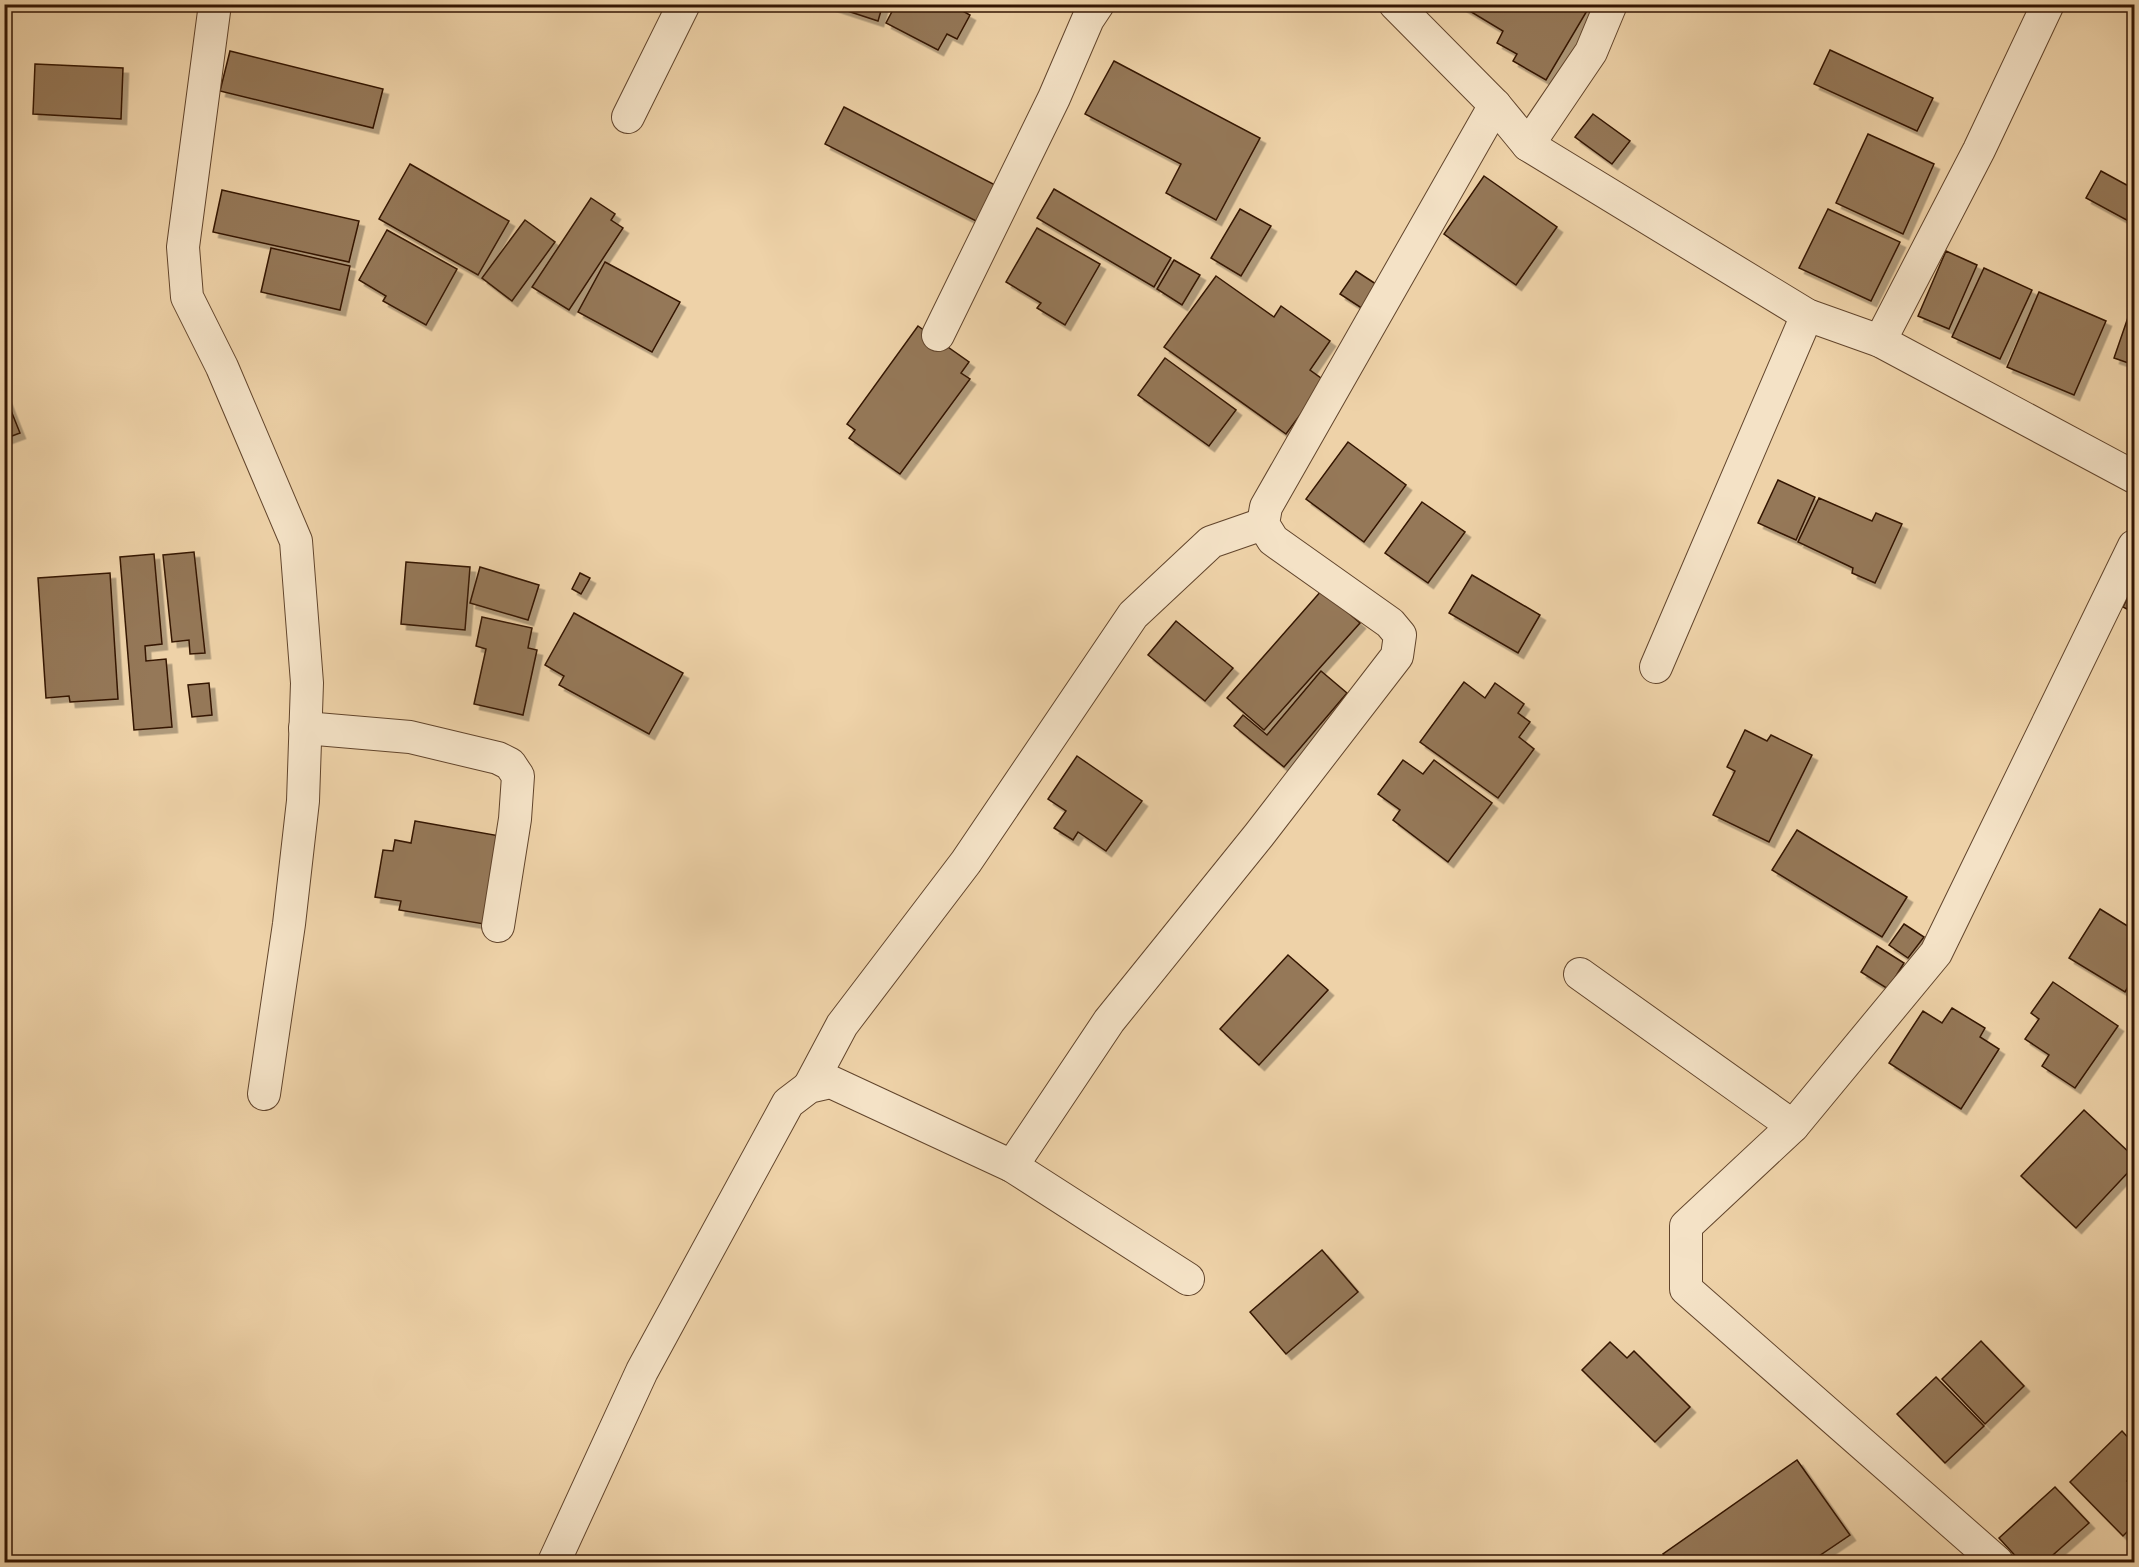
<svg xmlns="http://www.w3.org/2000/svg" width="2139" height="1567" font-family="'Sorts Mill Goudy',serif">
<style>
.building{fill:#957859;stroke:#341603;stroke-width:1.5;filter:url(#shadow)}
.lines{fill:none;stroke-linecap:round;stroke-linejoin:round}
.street-casing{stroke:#62452c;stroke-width:34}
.street{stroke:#f4e2c6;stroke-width:32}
</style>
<defs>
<filter id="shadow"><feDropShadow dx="5.5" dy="5.5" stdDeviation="0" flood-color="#0004"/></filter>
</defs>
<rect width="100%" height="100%" fill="#eed2a8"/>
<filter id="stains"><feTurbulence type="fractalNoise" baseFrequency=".00333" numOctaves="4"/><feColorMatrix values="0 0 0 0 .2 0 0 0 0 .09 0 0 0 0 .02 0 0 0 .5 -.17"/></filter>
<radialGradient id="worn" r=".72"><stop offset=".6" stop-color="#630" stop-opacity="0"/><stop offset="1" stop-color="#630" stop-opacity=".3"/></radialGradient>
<g class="building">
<polygon points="826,4 883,4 878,21"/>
<polygon points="896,4 962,4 959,9 970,15 957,39 947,34 938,50 886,23"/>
<polygon points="1458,4 1591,4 1546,80 1513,61 1517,54 1497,43 1503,31"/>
<polygon points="1830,50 1933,98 1917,131 1814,84"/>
<polygon points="230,51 383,89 373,128 220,91"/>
<polygon points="1114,61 1260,138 1216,220 1166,193 1181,164 1085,114"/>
<polygon points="35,64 123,68 121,119 33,114"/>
<polygon points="844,107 999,187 980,223 825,144"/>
<polygon points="1593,114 1630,141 1612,164 1575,137"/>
<polygon points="1868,134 1934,164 1903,234 1836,203"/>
<polygon points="410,164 509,221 478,275 379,219"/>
<polygon points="2101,171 2134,189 2134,224 2086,198"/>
<polygon points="1484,176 1557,227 1516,285 1444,234"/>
<polygon points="1054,189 1171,258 1154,287 1037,218"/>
<polygon points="222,190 359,221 349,262 213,232"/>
<polygon points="591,198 615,214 611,220 623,228 569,310 532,287"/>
<polygon points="1240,209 1271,226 1241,276 1211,258"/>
<polygon points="1828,209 1900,242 1871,301 1799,268"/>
<polygon points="525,220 555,242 512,301 482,278"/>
<polygon points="1037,228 1100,264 1065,325 1037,308 1041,303 1006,282"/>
<polygon points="387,230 457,269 426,325 383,301 386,296 359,280"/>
<polygon points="271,248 350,266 340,310 261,292"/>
<polygon points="1946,251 1977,265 1949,329 1918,316"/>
<polygon points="1174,260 1200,275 1182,305 1157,289"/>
<polygon points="605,262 680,302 652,352 578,312"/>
<polygon points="1984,268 2032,290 2000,359 1952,337"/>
<polygon points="1356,271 1379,286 1363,309 1340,294"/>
<polygon points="1216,276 1274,317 1281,306 1330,341 1310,370 1325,381 1286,434 1164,347"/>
<polygon points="2039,292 2106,321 2074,395 2007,367"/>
<polygon points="2134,300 2134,365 2114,358"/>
<polygon points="918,326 969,362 961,373 970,379 900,474 849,438 855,430 847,424"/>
<polygon points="1165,358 1236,410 1209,446 1138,395"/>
<polygon points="4,393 20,433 4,439"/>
<polygon points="1348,442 1406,485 1364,542 1306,499"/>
<polygon points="1778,480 1815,497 1796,540 1758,523"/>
<polygon points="1819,498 1872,521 1876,513 1902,524 1875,583 1852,573 1853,568 1798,542"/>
<polygon points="1422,502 1465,532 1428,583 1385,553"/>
<polygon points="194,552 205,653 190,654 189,640 172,642 163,555"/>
<polygon points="154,554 162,644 145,646 146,661 166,659 172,727 134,730 120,557"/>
<polygon points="406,562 470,567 465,630 401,624"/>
<polygon points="480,567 539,585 528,620 470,603"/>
<polygon points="110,573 118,699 70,702 69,696 46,698 38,578"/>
<polygon points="580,573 590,578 581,594 572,589"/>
<polygon points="1472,575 1540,615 1518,653 1449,613"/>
<polygon points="2134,584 2134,613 2123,607"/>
<polygon points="1322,590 1360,623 1264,730 1227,698"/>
<polygon points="574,613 683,673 649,734 559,685 564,676 545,665"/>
<polygon points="482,617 532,628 528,648 537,650 523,715 474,704 486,649 476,646"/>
<polygon points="1176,621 1233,668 1205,701 1148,655"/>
<polygon points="1321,671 1347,693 1284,767 1234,726 1243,715 1267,735"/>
<polygon points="1464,682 1485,698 1495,683 1524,704 1518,713 1530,722 1519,737 1534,749 1498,798 1420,742"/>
<polygon points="209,683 212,715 192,717 188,685"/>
<polygon points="1745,730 1767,741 1771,735 1812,755 1769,842 1713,815 1735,771 1727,767"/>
<polygon points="1077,756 1142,801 1106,851 1078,832 1073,840 1054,828 1066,811 1048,799"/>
<polygon points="1403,760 1423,774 1434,760 1492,803 1448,862 1393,820 1400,810 1378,794"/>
<polygon points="415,821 500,836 484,924 399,910 401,901 375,897 383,850 393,851 395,840 411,843"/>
<polygon points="1797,830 1907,897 1882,937 1772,870"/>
<polygon points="2100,909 2134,930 2134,977 2125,992 2069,958"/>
<polygon points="1904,924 1924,937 1908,958 1889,945"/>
<polygon points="1877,946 1904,963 1888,989 1861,972"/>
<polygon points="1288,955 1328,990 1259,1065 1220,1029"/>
<polygon points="2053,982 2118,1026 2075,1088 2042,1066 2049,1055 2025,1039 2039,1019 2031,1013"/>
<polygon points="1952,1008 1985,1028 1980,1037 1999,1049 1961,1109 1889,1063 1923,1011 1942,1023"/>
<polygon points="2084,1110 2134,1157 2134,1166 2076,1228 2021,1176"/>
<polygon points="1322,1250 1358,1292 1286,1354 1250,1312"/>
<polygon points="1981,1341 2024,1386 1985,1424 1942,1379"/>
<polygon points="1610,1342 1627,1358 1634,1351 1690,1407 1655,1442 1582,1370"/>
<polygon points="1936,1377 1984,1426 1945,1463 1897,1414"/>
<polygon points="2122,1431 2134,1444 2134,1474 2127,1481 2134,1489 2134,1525 2123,1536 2070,1482"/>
<polygon points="1797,1460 1850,1535 1810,1562 1669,1562 1663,1554"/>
<polygon points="2055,1487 2089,1523 2045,1562 2021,1562 1999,1538"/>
</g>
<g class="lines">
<g class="street-casing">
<g id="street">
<polyline points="215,4 183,247 187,297 222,367 296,541 307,683 303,801 289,924 264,1094"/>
<polyline points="1395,4 1495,105 1528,145 1807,315 1880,341 2134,477"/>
<polyline points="628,117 684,4"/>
<polyline points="1528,145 1591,52 1611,4"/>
<polyline points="938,335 1054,98 1088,19 1098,4"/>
<polyline points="1880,341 1979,150 2048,4"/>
<polyline points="1656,667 1807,315"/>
<polyline points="305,728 410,737 498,758 510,764 518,776 515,819 498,926"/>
<polyline points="1580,974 1793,1126"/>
<polyline points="809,1087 842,1025 966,862 1133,615 1211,542 1263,524"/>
<polyline points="1012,1166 1109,1021 1259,835 1397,656 1400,635 1390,623 1273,540 1263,524 1266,507 1495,105"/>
<polyline points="554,1562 642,1371 788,1103 809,1087 831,1082 1012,1166 1188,1279"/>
<polyline points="1997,1562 1686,1289 1686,1226 1793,1126 1936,953 2134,546"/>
</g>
</g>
<use href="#street" class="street"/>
</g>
<rect width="2139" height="1567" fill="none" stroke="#eed2a8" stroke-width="24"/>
<rect x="6" y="6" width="2127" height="1555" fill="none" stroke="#341603" stroke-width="3"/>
<rect x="12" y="12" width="2115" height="1543" fill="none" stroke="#341603" stroke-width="1.5"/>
<rect width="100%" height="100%" filter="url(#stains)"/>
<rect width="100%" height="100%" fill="url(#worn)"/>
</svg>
